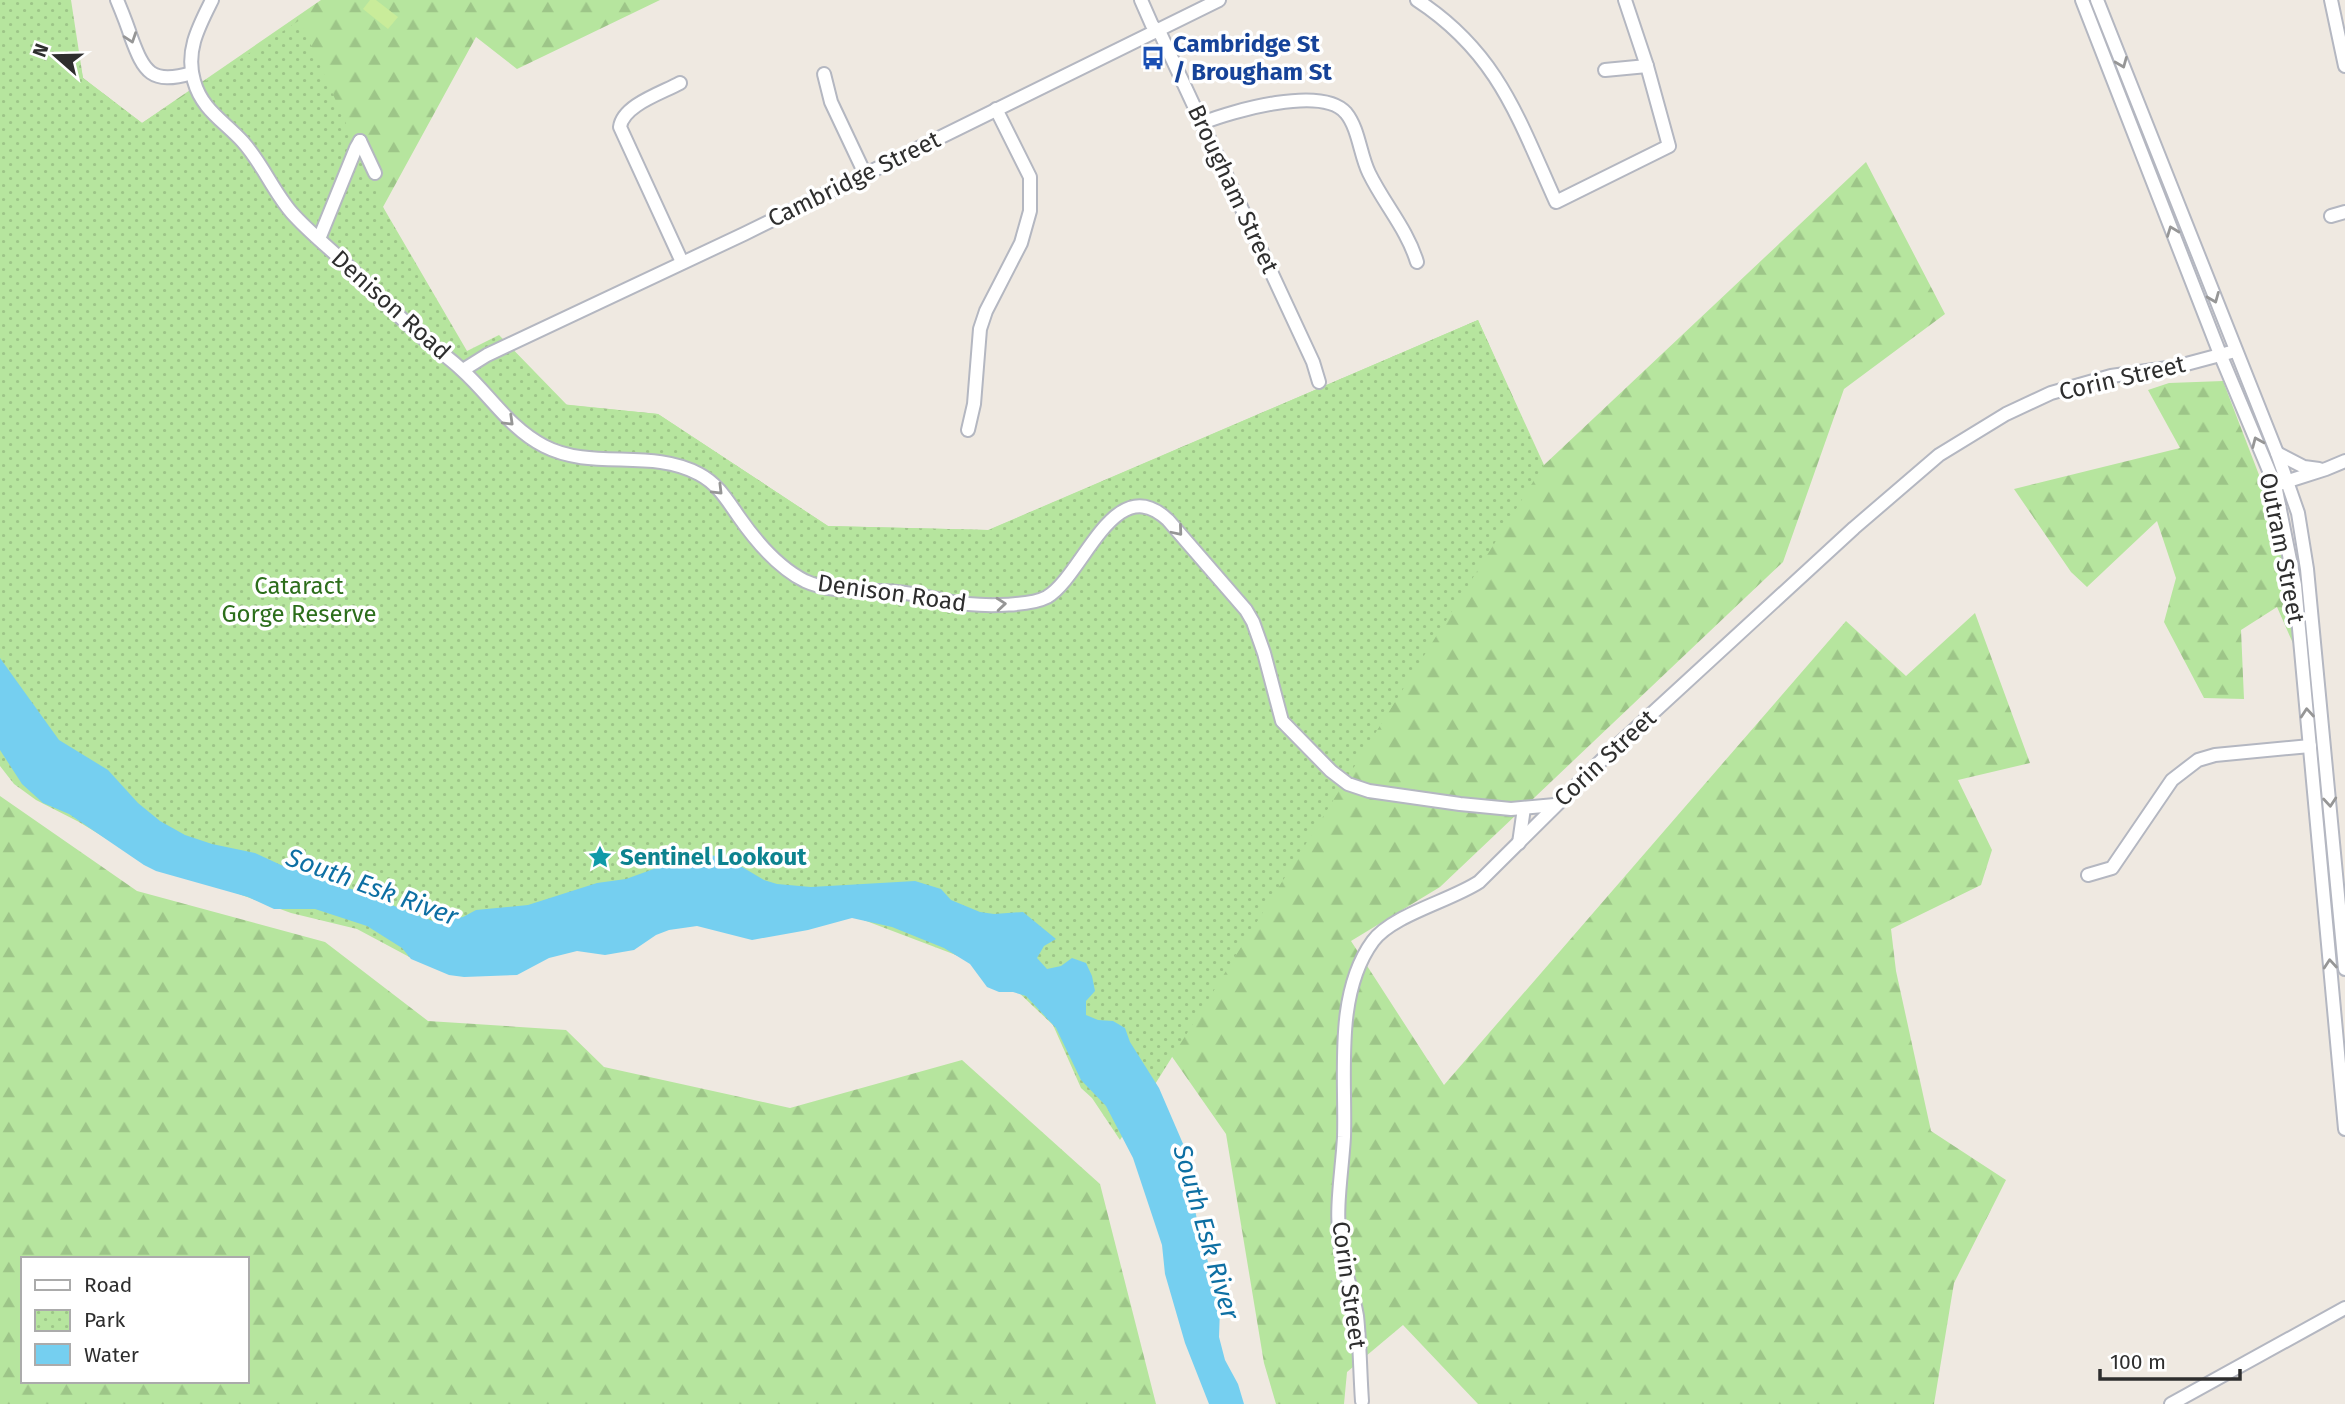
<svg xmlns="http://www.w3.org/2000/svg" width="2345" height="1404" font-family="'Fira Sans',sans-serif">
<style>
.forest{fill:url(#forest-firs);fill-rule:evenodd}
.park{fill:url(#park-dots)}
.pitch{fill:#c9ec9a}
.water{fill:#75cff0}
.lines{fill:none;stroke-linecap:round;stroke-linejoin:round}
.minor-casing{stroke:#b4b7c1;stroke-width:16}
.minor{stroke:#fff;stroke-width:12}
.oneway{stroke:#969696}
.labels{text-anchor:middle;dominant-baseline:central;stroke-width:7;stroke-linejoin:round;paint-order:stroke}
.transit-label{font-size:24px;font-weight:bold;fill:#164399;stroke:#fff;text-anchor:start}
.street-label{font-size:24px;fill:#2e2e2e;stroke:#fff}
.park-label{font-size:24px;fill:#2c6e1b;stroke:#fff}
.culture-label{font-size:24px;font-weight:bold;fill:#0d838f;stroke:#fff;text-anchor:start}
.water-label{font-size:26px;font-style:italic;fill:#0d6fa3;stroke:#fff}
</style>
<defs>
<pattern id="forest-firs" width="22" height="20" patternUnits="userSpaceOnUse" patternTransform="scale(1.75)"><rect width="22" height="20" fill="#b6e59e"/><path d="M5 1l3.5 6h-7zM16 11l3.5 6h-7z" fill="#9dc588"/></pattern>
<pattern id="park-dots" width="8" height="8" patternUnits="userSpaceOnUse" patternTransform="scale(1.75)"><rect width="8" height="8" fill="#b6e59e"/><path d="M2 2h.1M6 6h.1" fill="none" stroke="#9dc588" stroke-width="1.8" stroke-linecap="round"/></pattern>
</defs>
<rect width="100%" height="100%" fill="#efe9e1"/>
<g class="forest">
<polygon points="0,0 68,0 83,78 142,123 321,0 660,0 517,69 476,37 383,207 444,363 561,404 658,414 828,526 988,530 1478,320 1544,465 1866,162 1945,314 1844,389 1783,562 1440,887 1351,941 1444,1085 1846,621 1906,676 1975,613 2030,763 1958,780 1992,850 1981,885 1891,929 1896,971 1931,1131 2006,1180 1954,1283 1934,1404 1478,1404 1403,1325 1347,1372 1344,1404 1276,1404 1264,1363 1226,1134 1064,902 0,630"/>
<polygon points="2223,381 2274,514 2290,598 2295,648 2277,607 2241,630 2244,699 2204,698 2164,622 2176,578 2157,521 2087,587 2071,572 2014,489 2180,448 2148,390 2169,383"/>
<path d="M0 796 137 891 325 942 428 1021 566 1030 604 1067 790 1108 962 1060 1100 1184 1156 1404H0ZM23 1259H247V1381H23Z"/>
</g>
<polygon class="park" points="0,0 71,0 83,78 142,123 300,20 383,207 467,351 499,335 567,405 658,414 828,526 989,530 1478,320 1543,466 1120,1140 1092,1098 1081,1088 1053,1025 1016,990 969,960 774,886 415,960 357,929 291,913 228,890 117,845 79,822 36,800 14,784 0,766"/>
<polygon class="pitch" points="370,0 376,0 398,17 388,29 363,9"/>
<polygon class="water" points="0,658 59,740 108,770 138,803 160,821 185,835 212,844 255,853 281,865 310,873 433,921 463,917 476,910 528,905 597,883 626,879 698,853 727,858 764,880 777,884 811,887 915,881 941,889 951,900 980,912 994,914 1023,912 1056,939 1044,946 1037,958 1047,969 1061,966 1072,958 1086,963 1092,976 1095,991 1086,1001 1086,1015 1098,1020 1113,1021 1125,1028 1130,1042 1159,1088 1187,1153 1189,1183 1198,1224 1220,1308 1219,1337 1225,1360 1238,1384 1244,1404 1209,1404 1185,1343 1165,1274 1162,1245 1133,1158 1106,1106 1081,1080 1056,1028 1026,996 1013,992 999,992 987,987 970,964 944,948 892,927 852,918 808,930 752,940 697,926 669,930 656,935 634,950 605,955 577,951 549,958 517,975 464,977 449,975 411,959 402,948 367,926 315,909 274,909 248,897 156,871 144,865 69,814 43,803 22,784 0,750"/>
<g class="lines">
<g class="minor-casing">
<g id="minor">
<path d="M117 0C122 12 127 24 131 37 144 72 151 85 192 73"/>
<path d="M212 0C199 26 185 51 194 81 202 110 224 121 243 142 262 163 273 191 292 213 308 231 327 246 345 263 370 287 394 313 421 336 434 348 450 358 462 370 490 395 509 428 544 446 592 471 651 448 699 474 718 484 727 500 739 517 755 540 779 568 805 581 833 594 867 589 897 592 921 594 944 602 968 604 988 606 1030 606 1047 597 1084 575 1114 469 1168 520L1246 610 1253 622 1264 653 1282 721 1331 771 1348 784 1369 791 1460 804 1511 809 1555 805"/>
<polyline points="1141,0 1152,25 1161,35 1313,362 1319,382"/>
<path d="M1417 0C1498 53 1518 118 1556 202L1669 146 1647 66 1625 0"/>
<polyline points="2082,0 2220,354 2275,485 2295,585 2345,1129"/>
<polyline points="2097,0 2277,453 2298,513 2307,569 2345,969"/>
<polyline points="2331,0 2345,66"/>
<polyline points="1605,70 1647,66"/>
<polyline points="824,74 831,102 865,174"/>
<path d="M680 83C662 93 623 105 620 127L682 262"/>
<path d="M1202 123C1232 111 1322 85 1346 113 1359 129 1360 155 1369 173 1384 204 1407 229 1417 262"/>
<polyline points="360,141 375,173"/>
<polyline points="2331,216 2345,212"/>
<polyline points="319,239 356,148 360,141"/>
<polyline points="463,370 487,355 744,234 1219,0"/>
<polyline points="968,430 974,404 980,329 986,311 1021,243 1030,211 1030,177 996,109"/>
<polyline points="2277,453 2304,467 2319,469"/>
<polyline points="2279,484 2326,469 2345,461"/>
<polyline points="1519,843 1524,808"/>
<polyline points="2088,875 2112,868 2172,780 2198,760 2215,755 2310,746"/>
<path d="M1362 1401C1360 1373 1360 1344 1357 1316 1353 1291 1343 1268 1340 1243 1335 1208 1342 1172 1344 1137 1346 1075 1334 994 1373 941 1392 915 1450 901 1479 882L1608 754 1854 528 1939 455 2006 414 2051 393 2111 376 2175 367 2235 351"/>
<polyline points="2171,1404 2345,1308"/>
</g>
</g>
<use href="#minor" class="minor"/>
</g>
<defs><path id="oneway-chevron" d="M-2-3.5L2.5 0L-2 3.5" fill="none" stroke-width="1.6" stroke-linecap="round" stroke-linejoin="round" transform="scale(1.75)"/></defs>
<g class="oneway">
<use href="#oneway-chevron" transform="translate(131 38) rotate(71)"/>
<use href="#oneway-chevron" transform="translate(2122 63) rotate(68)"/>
<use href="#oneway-chevron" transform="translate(2172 231) rotate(-111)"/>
<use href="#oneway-chevron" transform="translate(2214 298) rotate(68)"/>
<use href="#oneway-chevron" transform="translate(509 421) rotate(44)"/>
<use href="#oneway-chevron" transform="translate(2257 442) rotate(-113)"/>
<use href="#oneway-chevron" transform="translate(718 490) rotate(45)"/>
<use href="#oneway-chevron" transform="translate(1178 531) rotate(50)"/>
<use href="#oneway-chevron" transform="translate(1001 604) rotate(-5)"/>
<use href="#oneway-chevron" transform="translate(2307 713) rotate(-95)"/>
<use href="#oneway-chevron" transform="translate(2330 802) rotate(85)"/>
<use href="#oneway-chevron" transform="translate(2330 964) rotate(-95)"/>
</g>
<defs>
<g id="bus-bare" transform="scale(1.89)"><path d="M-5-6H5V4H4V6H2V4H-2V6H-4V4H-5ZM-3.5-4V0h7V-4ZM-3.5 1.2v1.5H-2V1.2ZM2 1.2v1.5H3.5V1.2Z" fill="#1a4fb4" stroke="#fff" stroke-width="2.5" paint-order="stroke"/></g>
<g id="sight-bare" transform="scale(1.89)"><path d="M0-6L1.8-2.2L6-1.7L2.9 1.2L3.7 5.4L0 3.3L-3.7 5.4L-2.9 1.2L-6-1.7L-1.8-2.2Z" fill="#0f9aa8" stroke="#fff" stroke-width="2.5" paint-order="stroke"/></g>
</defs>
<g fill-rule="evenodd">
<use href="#bus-bare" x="1153" y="58"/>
<use href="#sight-bare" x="600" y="857"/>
</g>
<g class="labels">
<g class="transit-label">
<text x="1173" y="44">Cambridge St<tspan x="1173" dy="28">/ Brougham St</tspan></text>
</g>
<g class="street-label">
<text transform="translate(854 179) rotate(-26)">Cambridge Street</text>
<text transform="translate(1233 189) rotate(65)">Brougham Street</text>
<text transform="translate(391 305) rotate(42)">Denison Road</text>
<text transform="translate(2122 378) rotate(-13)">Corin Street</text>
<text transform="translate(2282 548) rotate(79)">Outram Street</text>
<text transform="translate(892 593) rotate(8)">Denison Road</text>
<text transform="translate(1605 758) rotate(-43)">Corin Street</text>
<text transform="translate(1349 1285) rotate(82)">Corin Street</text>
</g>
<g class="park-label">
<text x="299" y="586">Cataract<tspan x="299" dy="28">Gorge Reserve</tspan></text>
</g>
<g class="culture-label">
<text x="620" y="857">Sentinel Lookout</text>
</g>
<g class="water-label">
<text transform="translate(372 887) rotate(20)">South Esk River</text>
<text transform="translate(1206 1232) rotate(74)">South Esk River</text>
</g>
</g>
<rect x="21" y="1257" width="228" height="126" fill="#ffffff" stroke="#ababab" stroke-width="2"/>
<rect x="35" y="1280" width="35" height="10" fill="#ffffff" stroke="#ababab" stroke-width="2"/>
<text x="84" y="1292" font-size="21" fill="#2e2e2e">Road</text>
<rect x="35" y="1310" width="35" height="21" fill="url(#park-dots)" stroke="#ababab" stroke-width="2"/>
<text x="84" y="1327" font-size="21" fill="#2e2e2e">Park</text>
<rect x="35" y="1344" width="35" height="21" fill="#75cff0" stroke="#ababab" stroke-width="2"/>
<text x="84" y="1362" font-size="21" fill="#2e2e2e">Water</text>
<g transform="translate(56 56) rotate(290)" stroke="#ffffff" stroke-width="5" paint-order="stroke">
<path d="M0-5L12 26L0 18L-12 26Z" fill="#2e2e2e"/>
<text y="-10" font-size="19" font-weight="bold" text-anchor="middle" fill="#2e2e2e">N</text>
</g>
<path d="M2100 1369v10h140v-10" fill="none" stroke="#2e2e2e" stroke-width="3.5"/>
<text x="2110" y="1369" font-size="21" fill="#2e2e2e" stroke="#ffffff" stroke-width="5" paint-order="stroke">100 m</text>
</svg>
